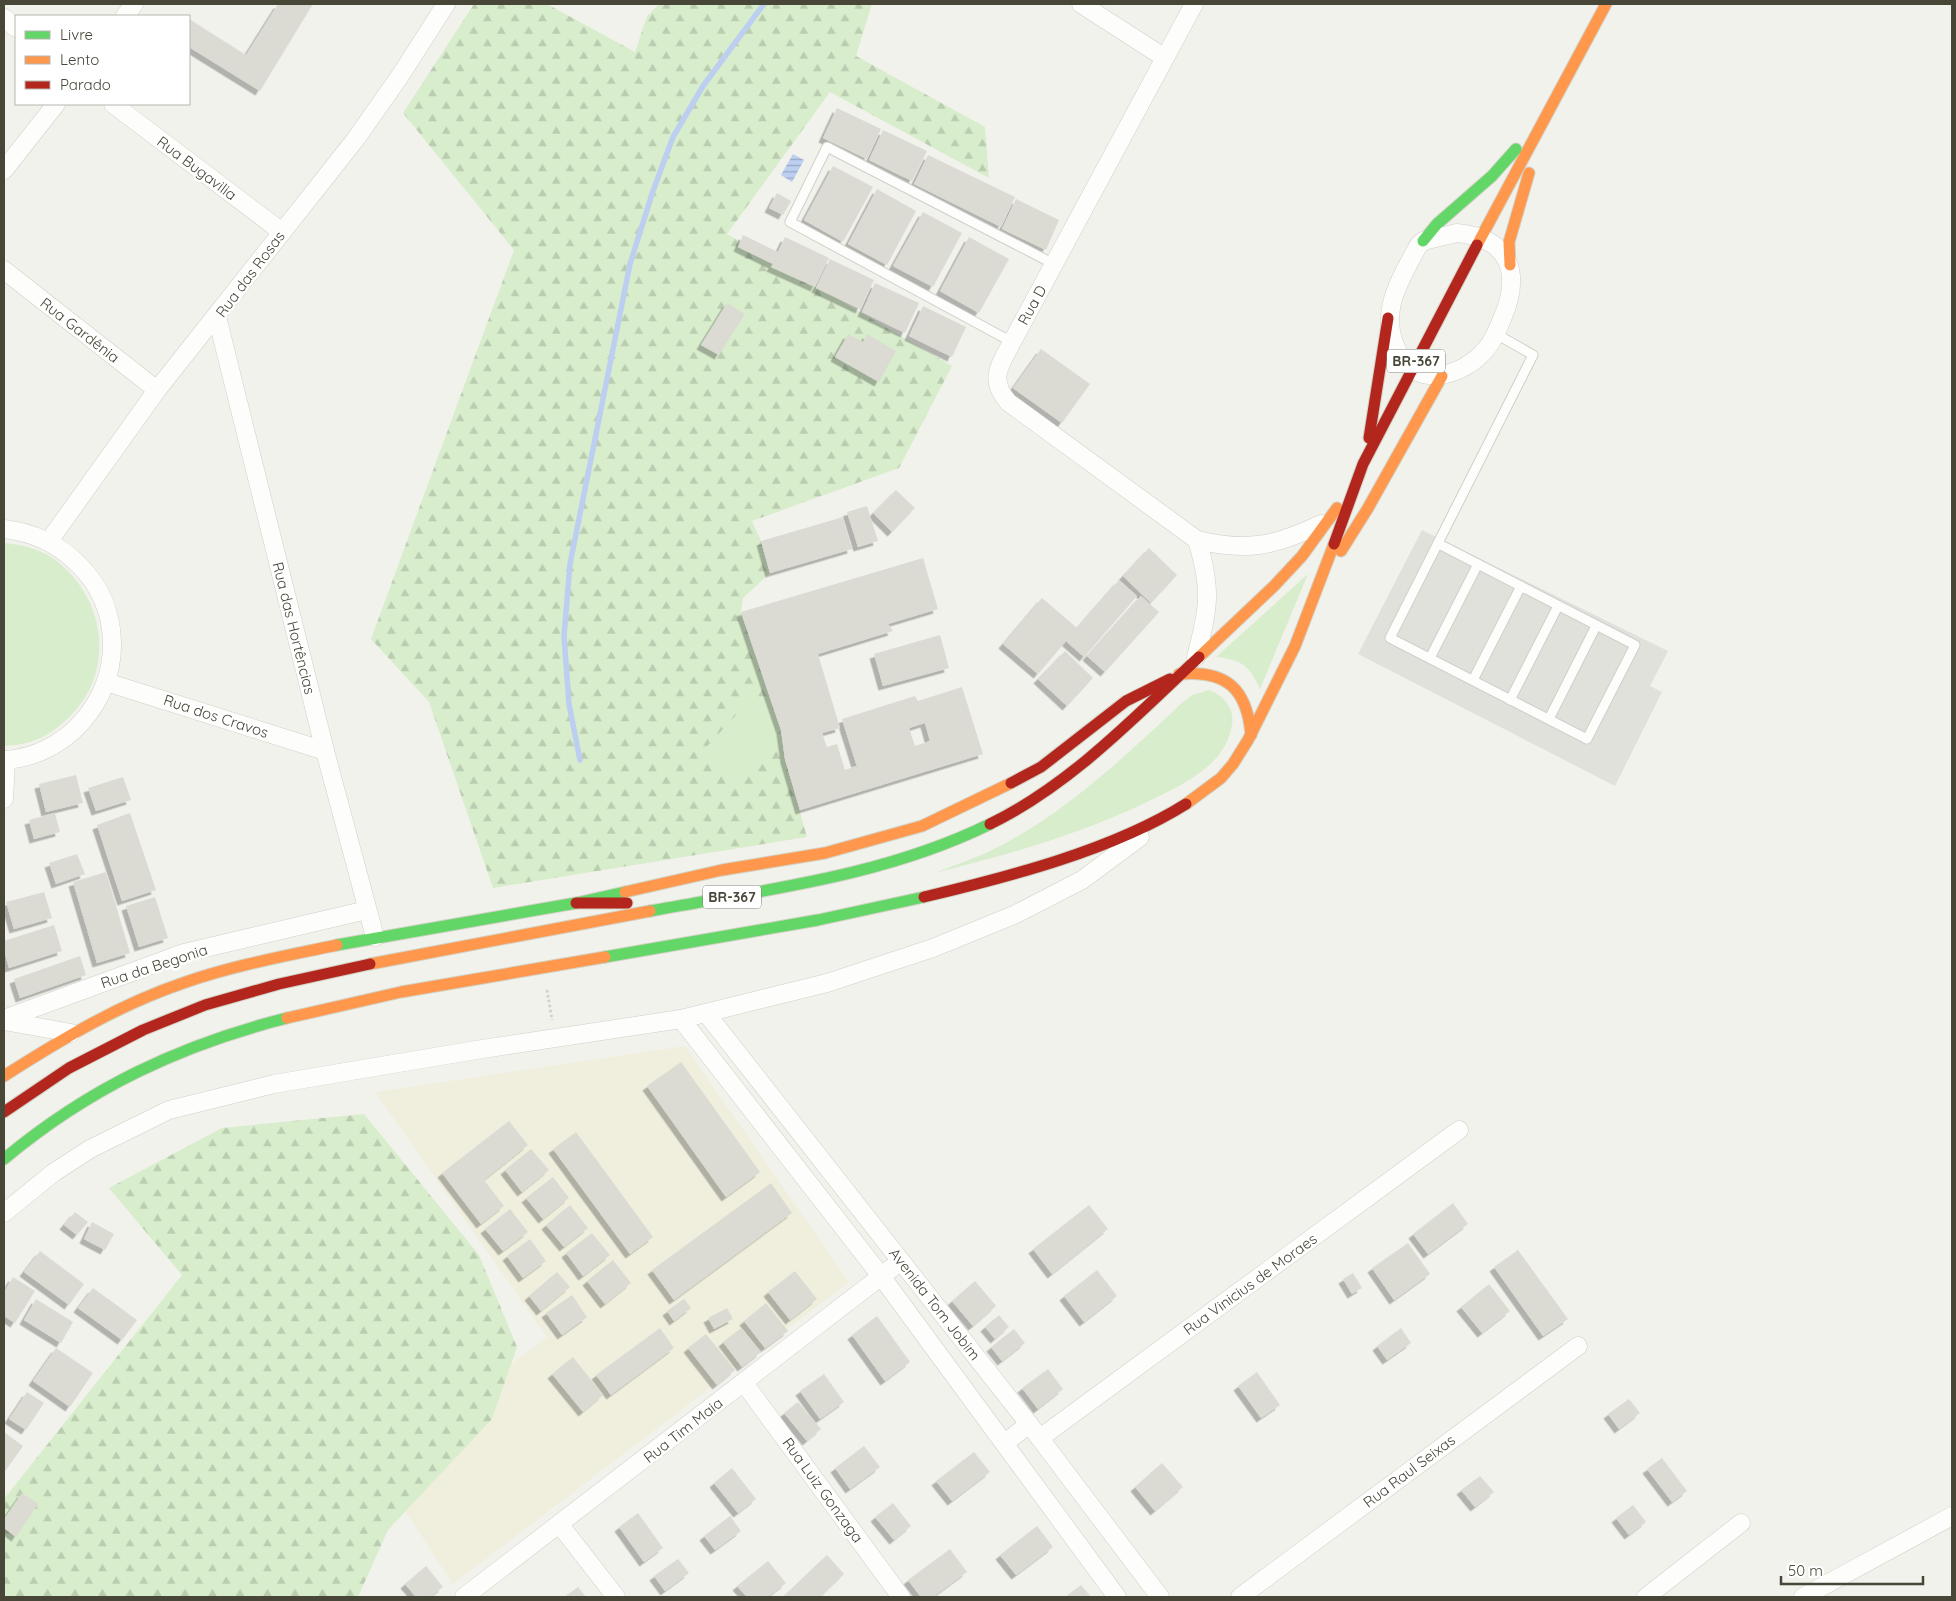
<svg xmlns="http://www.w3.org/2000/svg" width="1956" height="1601" font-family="Quicksand,sans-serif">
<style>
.education{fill:#f0efde}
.forest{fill:url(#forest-firs)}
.green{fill:#d8edcc}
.parking{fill:#e1e1dc}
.water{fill:url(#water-rules)}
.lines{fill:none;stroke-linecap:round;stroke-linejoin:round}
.stream{stroke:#bccff0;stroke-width:5.5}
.building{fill:#dbdbd4;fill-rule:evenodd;filter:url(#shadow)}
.lane-casing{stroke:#d0cfc9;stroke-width:11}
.street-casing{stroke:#d0cfc9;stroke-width:19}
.fast-casing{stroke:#d2d2c5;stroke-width:13}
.slow-casing{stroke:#d2d2c5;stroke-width:13}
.jam-casing{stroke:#d2d2c5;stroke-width:13}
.path{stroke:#d2d2ca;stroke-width:3;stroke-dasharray:2.5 2.5;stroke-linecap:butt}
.lane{stroke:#fdfdfc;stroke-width:9}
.street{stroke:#fdfdfc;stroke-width:18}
.fast{stroke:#63d668;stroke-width:11}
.slow{stroke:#ff974d;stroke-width:11}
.jam{stroke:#b3261e;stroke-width:11}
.labels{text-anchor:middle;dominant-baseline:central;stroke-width:5;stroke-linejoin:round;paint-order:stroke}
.shield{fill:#fff;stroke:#7f7e73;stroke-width:1}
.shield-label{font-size:14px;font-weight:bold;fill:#484637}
.street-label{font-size:15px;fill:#484637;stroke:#fff}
</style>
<defs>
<pattern id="forest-firs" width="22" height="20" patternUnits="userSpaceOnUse" patternTransform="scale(1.25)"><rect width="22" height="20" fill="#d8edcc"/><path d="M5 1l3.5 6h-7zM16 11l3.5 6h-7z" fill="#bbcdb0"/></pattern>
<pattern id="water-rules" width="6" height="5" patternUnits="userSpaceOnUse" patternTransform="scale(1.25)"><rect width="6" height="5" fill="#bccff0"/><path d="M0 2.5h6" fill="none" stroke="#9baac3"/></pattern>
<filter id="shadow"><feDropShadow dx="-4.5" dy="4.5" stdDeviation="0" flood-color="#0004"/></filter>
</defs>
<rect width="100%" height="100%" fill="#f2f2ec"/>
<polygon class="education" points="685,1046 849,1282 453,1584 376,1467 547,1337 375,1092"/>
<g class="forest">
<polygon points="474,4 547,4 635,52 647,16 659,4 872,4 856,56 985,127 989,178 830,92 727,234 952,366 899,468 752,521 761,541 770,573 743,598 741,612 781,730 785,759 807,837 493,888 429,702 371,639 514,250 403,113"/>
<polygon points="364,1114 479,1255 517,1347 492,1419 388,1530 358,1597 4,1597 4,1499 182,1275 109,1188 222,1128"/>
</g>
<g class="green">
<path d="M4 543C21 545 39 548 54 559 107 598 117 675 66 720 55 730 41 740 26 743 19 745 11 745 4 746Z"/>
<path d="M1308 574 1260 689C1249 665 1242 660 1216 657Z"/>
<path d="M1209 690C1223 695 1235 708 1232 725 1230 736 1226 746 1218 756 1203 774 1177 788 1155 798 1085 833 1011 854 935 873 954 865 974 859 992 850 1065 814 1124 757 1183 702L1192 695Z"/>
<polygon points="749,701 781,730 732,784 700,754"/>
</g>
<polygon class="parking" points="1422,530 1668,651 1650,686 1662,692 1615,786 1358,654"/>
<polygon class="water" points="793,154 804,160 792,182 781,175"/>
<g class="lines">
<polyline class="stream" points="580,760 569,704 564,636 570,564 630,264 653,191 673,137 703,86 764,4"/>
</g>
<g class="building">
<polygon points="278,4 313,4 260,91 189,47 189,19 246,55"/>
<polygon points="837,108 881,129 867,159 823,138"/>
<polygon points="883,130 927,151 912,181 869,160"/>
<polygon points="928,155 1015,197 1001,227 914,184"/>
<polygon points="833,166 873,187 843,242 804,220"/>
<polygon points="877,189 916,211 887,265 848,244"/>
<polygon points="777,193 791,201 783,215 769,208"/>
<polygon points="1016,199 1059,220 1046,250 1002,229"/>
<polygon points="923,212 962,233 933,287 893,266"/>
<polygon points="743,235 778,252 785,237 829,258 815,287 771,267 773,264 738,247"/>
<polygon points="969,237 1009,259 979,313 940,291"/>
<polygon points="830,259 874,280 860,309 816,288"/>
<polygon points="875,283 919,303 905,333 862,312"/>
<polygon points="727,303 745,314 719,355 701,345"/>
<polygon points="923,306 966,327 952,357 909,336"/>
<polygon points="848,334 863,342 867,334 896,351 879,382 835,357"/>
<polygon points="1041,349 1090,384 1062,423 1013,388"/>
<polygon points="896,490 915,508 892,532 873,513"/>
<polygon points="867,506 878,541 858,547 847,512"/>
<polygon points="843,517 852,549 770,573 761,541"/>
<polygon points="1149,548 1177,575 1151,603 1123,576"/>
<path d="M923 558 938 609 888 624 893 631 818 654 840 728 822 733 827 747 837 744 845 770 856 766 859 773 842 719 915 696 918 701 962 687 983 754 800 810 785 759 781 730 741 612ZM925 723 930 741 915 746 909 728Z"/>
<polygon points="1119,580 1137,596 1084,657 1066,641 1038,674 1003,644 1042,598 1077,628"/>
<polygon points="1141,596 1159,612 1105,672 1087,656"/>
<polygon points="940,635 949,668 883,686 874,654"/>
<polygon points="1065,651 1093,678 1067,706 1038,679"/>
<polygon points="76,775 83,803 46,812 39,784"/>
<polygon points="123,777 131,800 96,811 88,788"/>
<polygon points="55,813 60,832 34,839 29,820"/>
<polygon points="130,813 156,890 122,901 97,825"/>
<polygon points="77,854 85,874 56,884 49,863"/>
<polygon points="106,872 130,953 97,963 73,882"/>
<polygon points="44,892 52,918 14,929 6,902"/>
<polygon points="155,897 168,938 139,947 126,906"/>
<polygon points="54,925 62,951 9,968 4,950 4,941"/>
<polygon points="80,956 86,975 20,998 14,979"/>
<polygon points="681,1062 760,1172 726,1197 647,1086"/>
<polygon points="509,1121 528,1145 484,1180 504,1206 481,1224 442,1173"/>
<polygon points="576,1132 653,1237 630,1254 553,1149"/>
<polygon points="531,1149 549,1170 522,1192 505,1170"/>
<polygon points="553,1177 569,1198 543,1219 526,1198"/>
<polygon points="771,1183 792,1213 674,1300 652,1270"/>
<polygon points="1453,1203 1468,1224 1428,1254 1413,1234"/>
<polygon points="570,1205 588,1228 564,1247 546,1225"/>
<polygon points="1089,1205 1108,1229 1052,1274 1033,1249"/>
<polygon points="510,1209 528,1232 503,1251 485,1229"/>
<polygon points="75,1212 88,1222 77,1235 64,1225"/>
<polygon points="92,1222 114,1234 105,1250 84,1239"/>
<polygon points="592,1233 610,1255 583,1276 566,1253"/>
<polygon points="530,1239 546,1261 523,1278 507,1256"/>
<polygon points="1408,1243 1430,1274 1394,1300 1372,1268"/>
<polygon points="1518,1250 1568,1319 1543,1336 1494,1267"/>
<polygon points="40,1251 84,1284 69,1305 24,1272"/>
<polygon points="613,1260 631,1283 605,1304 587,1281"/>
<polygon points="1097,1270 1117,1296 1084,1322 1064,1296"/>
<polygon points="795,1271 817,1299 790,1320 768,1292"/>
<polygon points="557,1272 570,1287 541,1311 529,1296"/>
<polygon points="1353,1273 1362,1288 1352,1294 1343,1279"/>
<polygon points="13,1277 35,1291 15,1323 4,1316 4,1292"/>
<polygon points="975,1281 996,1306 973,1326 952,1301"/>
<polygon points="1489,1284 1510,1311 1482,1333 1461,1307"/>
<polygon points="93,1288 137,1320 122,1340 78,1308"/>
<polygon points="572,1295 587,1317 562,1335 546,1313"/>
<polygon points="36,1299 73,1322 61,1343 24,1320"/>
<polygon points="684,1299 691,1308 674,1321 667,1311"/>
<polygon points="766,1303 788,1331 765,1348 744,1321"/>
<polygon points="727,1308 733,1319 714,1329 708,1318"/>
<polygon points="999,1315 1009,1327 995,1339 985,1327"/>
<polygon points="877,1316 910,1362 885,1381 852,1335"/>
<polygon points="660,1328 674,1348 611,1395 596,1375"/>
<polygon points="741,1328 761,1352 742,1367 723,1342"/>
<polygon points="1401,1328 1411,1343 1387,1360 1377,1346"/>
<polygon points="1014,1329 1025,1343 1002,1361 991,1347"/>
<polygon points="706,1334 735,1370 717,1385 688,1348"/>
<polygon points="56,1348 93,1373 70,1407 33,1381"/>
<polygon points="573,1357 603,1395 583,1412 552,1374"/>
<polygon points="1048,1369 1063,1389 1038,1409 1022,1388"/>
<polygon points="1257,1372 1280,1405 1261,1418 1238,1386"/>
<polygon points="824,1374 844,1402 820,1419 800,1391"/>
<polygon points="27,1392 44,1403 26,1430 9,1419"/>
<polygon points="1629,1399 1640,1413 1619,1429 1608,1414"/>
<polygon points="798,1402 821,1429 807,1441 784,1413"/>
<polygon points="4,1432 23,1446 4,1473"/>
<polygon points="864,1446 880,1467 850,1489 835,1468"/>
<polygon points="974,1452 990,1472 952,1501 936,1481"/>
<polygon points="1662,1458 1687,1491 1672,1502 1647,1469"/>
<polygon points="1162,1463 1183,1487 1155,1511 1135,1487"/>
<polygon points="732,1468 756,1499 738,1513 714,1483"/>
<polygon points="1480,1476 1494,1492 1475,1507 1461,1490"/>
<polygon points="22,1493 38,1504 16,1537 4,1528 4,1519"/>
<polygon points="893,1503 911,1526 894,1540 875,1517"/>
<polygon points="1633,1505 1646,1522 1629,1535 1616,1518"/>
<polygon points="638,1513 663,1548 644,1562 619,1527"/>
<polygon points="730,1516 741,1531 715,1550 704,1536"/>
<polygon points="1037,1526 1053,1547 1016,1575 1000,1555"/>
<polygon points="950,1549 967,1572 933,1597 921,1597 908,1580"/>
<polygon points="827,1555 844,1574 820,1597 783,1597"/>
<polygon points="678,1559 689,1573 665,1591 654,1576"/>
<polygon points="768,1561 786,1583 768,1597 747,1597 737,1586"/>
<polygon points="426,1566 443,1587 430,1597 416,1597 405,1584"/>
<polygon points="1081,1585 1091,1597 1065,1597"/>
<polygon points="578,1587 586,1597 564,1597"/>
</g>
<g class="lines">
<g class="lane-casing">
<g id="lane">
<polyline points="1012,342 790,222 827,147 1054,264"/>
<polyline points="1439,544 1635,645 1587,739 1390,638 1533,355 1496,334"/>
<polyline points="1430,658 1478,564"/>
<polyline points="1473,680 1521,586"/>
<polyline points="1510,700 1558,606"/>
<polyline points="1549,719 1596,626"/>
</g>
</g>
<g class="street-casing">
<g id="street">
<polyline points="1081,4 1165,58"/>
<path d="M1194 4 1012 342C1000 366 988 378 1008 402L1197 540C1247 552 1275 546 1321 524"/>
<polyline points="125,16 134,4"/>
<polyline points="4,18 16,28"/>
<polyline points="113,104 282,232"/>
<polyline points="4,170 56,104"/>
<path d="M1457 233C1510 238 1522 273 1502 319 1498 329 1494 340 1486 349 1464 376 1417 390 1398 352 1378 313 1399 282 1418 246L1423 241Z"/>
<polyline points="4,270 157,390"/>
<polyline points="217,317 325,751 375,937"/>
<path d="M4 529C61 535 110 580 112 641 114 702 65 757 4 760"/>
<polyline points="49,541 157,390 355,140 400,76 446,4"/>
<path d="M1196 657C1209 608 1212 589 1197 540"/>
<polyline points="106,682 325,751"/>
<polyline points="4,799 6,760"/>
<polyline points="706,1013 1029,1424 1160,1597"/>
<polyline points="4,1019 184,953 367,910"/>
<polyline points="681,1019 881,1276 1117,1597"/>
<polyline points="4,1021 71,1033"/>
<polyline points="4,1213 53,1173 90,1149 169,1110 274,1084 476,1050 681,1019 827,983 933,948 1016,914 1082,880 1140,837"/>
<polyline points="744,1383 901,1597"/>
<polyline points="1040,1438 1459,1130"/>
<polyline points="1005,1443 1029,1424"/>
<polyline points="560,1525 616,1597"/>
<polyline points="464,1597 901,1261"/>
<polyline points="1240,1597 1578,1346"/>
<polyline points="1646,1597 1741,1523"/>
<polyline points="1803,1597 1952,1516"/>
</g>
</g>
<g class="fast-casing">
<g id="fast">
<polyline points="1423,241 1437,224 1492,176 1516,149"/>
<path d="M650 911C764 890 885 876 990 824"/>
<polyline points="337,945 576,903 625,892"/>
<polyline points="605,957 818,920 924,897"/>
<path d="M4 1159C89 1088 180 1045 287 1018"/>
</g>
</g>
<g class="slow-casing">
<g id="slow">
<polyline points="1477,245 1606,4"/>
<polyline points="1510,265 1509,242 1529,173"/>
<polyline points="1341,551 1368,508 1442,376"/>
<polyline points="1199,657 1274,586 1302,556 1337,508"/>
<path d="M1179 674C1226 670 1247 688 1251 735"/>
<polyline points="1186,804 1221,778 1233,764 1248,740 1295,646 1334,544"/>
<polyline points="625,892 722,870 825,853 922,826 1011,783"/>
<polyline points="370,964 650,911"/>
<polyline points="287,1018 401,992 605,957"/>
<path d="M4 1076C62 1039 120 1004 186 982 235 965 286 956 337 945"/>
</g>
</g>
<g class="jam-casing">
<g id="jam">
<polyline points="1369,438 1388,318"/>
<polyline points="1334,544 1363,464 1477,245"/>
<polyline points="1011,783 1041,767 1126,701 1170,679"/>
<path d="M990 824C1070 785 1134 718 1199 657"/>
<path d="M924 897C1008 877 1113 850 1186 804"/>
<polyline points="576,903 627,903"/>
<polyline points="4,1112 69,1068 143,1030 205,1005 279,984 370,964"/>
</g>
</g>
<polyline class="path" points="547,990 552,1020"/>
<use href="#lane" class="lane"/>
<use href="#street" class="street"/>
<use href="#fast" class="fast"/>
<use href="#slow" class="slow"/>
<use href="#jam" class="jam"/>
</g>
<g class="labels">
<g class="shield">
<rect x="1387" y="349.5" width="58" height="23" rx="4"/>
<rect x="703" y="885.5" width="58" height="23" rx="4"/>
</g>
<g class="shield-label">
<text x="1416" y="361">BR-367</text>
<text x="732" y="897">BR-367</text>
</g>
<g class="street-label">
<text transform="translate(197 168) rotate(37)">Rua Bugavilia</text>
<text transform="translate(250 274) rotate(-53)">Rua das Rosas</text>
<text transform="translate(1032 305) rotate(-61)">Rua D</text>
<text transform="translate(80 330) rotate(38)">Rua Gardênia</text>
<text transform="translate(294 628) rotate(76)">Rua das Hortências</text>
<text transform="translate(216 716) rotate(18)">Rua dos Cravos</text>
<text transform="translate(154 966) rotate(-18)">Rua da Begonia</text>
<text transform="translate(1250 1284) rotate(-36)">Rua Vinicius de Moraes</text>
<text transform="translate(935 1304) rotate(52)">Avenida Tom Jobim</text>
<text transform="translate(683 1430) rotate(-38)">Rua Tim Maia</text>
<text transform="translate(1409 1471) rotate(-37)">Rua Raul Seixas</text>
<text transform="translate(823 1490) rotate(54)">Rua Luiz Gonzaga</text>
</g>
</g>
<rect width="1956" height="1601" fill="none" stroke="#484637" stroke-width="10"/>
<rect x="15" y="15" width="175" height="90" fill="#ffffff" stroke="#b6b5af"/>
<rect x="25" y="31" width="25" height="8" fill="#63d668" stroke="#b6b5af"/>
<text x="60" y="40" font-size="15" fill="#484637">Livre</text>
<rect x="25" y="56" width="25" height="8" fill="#ff974d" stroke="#b6b5af"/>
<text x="60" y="65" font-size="15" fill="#484637">Lento</text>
<rect x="25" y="81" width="25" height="8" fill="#b3261e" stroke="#b6b5af"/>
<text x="60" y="90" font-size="15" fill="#484637">Parado</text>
<path d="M1781 1576v8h142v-8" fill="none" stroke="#484637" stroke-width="2.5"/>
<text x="1788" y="1576" font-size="15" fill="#484637" stroke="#ffffff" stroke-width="4" paint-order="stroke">50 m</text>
</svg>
